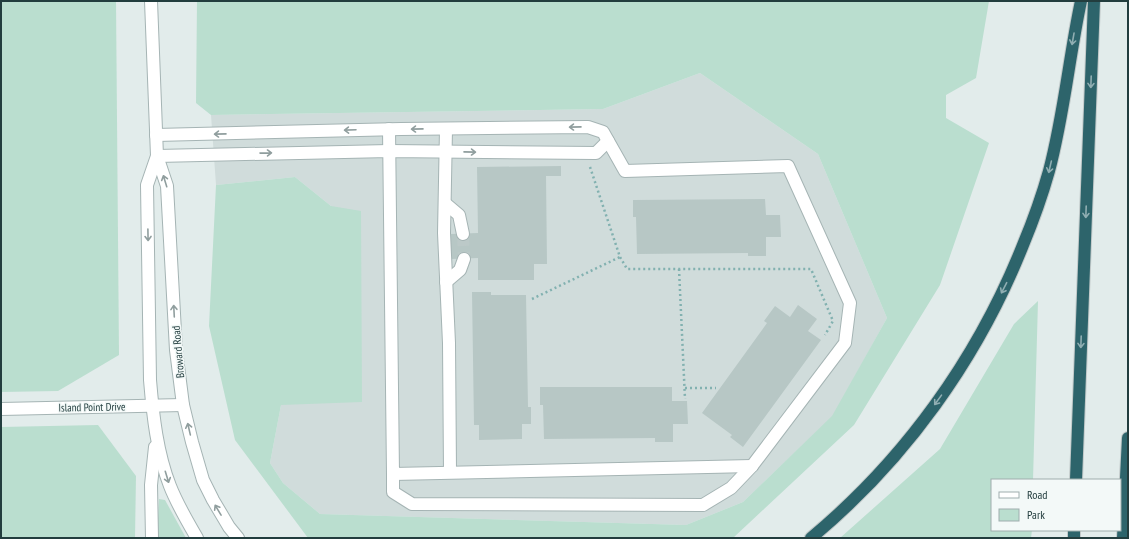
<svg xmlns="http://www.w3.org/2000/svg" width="1129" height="539" font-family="'PT Sans Narrow',sans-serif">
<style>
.built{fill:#d0dcdb}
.green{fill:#badecf}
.building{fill:#b7c7c5}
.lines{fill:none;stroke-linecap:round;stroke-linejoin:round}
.minor-tunnel{stroke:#bcc9c8;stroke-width:12;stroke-dasharray:12 6;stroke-linecap:butt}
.minor-casing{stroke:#a5b4b4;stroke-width:14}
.highway-casing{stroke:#c1c9c9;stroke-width:14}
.path{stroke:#82b1b0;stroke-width:2.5;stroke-dasharray:2 3;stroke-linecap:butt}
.minor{stroke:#fff;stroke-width:12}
.highway{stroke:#2d646b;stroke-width:12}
.oneway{stroke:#90aeb2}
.oneway2{stroke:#909e9e}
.labels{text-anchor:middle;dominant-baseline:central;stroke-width:3;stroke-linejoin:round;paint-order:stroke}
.street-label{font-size:11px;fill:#223d3e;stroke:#f3f9f8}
</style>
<rect width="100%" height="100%" fill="#e2eceb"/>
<polygon class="built" points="700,73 818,154 887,318 833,416 743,502 686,525 320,514 283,483 270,463 281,405 331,206 295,177 216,185 211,115 603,109"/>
<g class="green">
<polygon points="1,1 116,1 119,355 58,391 1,392"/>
<polygon points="197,1 989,1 976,78 946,95 946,118 989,143 940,285 854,425 733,538 308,538 235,440 209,326 216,185 295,177 331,206 361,211 362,402 281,405 270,463 283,483 320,514 686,525 743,502 832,416 887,318 818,154 700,73 603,109 211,115 196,103"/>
<polygon points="1038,301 1033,480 992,480 992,530 1032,530 1031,538 840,538 940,449 1014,324"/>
<polygon points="98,425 136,476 135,538 1,538 1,427"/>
<polygon points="159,499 165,500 186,538 157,538"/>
</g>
<g class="building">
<polygon points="561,166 561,176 546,176 547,264 534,264 534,280 478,280 478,258 451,259 451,234 478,233 477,167"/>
<polygon points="765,199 766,215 780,215 781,237 766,237 766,256 748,256 748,253 637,254 636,217 633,217 633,200"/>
<polygon points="472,292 491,292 491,295 526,295 528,407 531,407 531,424 522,424 522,439 479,440 479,425 474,425"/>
<polygon points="798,305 817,319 808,331 821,340 743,447 730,437 732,435 702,413 767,323 764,321 775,306 790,317"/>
<polygon points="540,387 672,387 672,401 687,401 688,424 673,424 673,442 655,442 655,438 544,439 543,405 540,405"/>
</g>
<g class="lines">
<polyline class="minor-tunnel" points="463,234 464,259"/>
<g class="minor-casing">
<g id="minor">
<polyline points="151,1 157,156 167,186 176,350 183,405 192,442 203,480 213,500 229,527 238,538"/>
<polyline points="389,129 393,474 752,466"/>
<polyline points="446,129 444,233 449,343 450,472"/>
<polyline points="156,135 401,129 588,127 603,132 625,171 788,166 850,303 845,343 752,466 731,488 703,505 412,504 393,492 393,474"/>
<polyline points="157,156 389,151 596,153 608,141"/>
<path d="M157 156 147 185 150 380C153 416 157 453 170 486 177 504 187 521 197 538"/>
<polyline points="446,204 459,215 463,234"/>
<polyline points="446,282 460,270 464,259"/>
<polyline points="1,409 183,405"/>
<polyline points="152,538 151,485 155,447"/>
</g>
</g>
<g class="highway-casing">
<g id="highway">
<polyline points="1076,480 1094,1"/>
<path d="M811 538C905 460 978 358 1023 245 1033 221 1042 196 1049 171 1064 115 1069 57 1081 1"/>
<polyline points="1074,538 1074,530"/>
<polyline points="1123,538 1128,438"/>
</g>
</g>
<g class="path">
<polyline points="590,167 620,257 627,269 811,269 833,321 825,335"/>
<polyline points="679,269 685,399"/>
<polyline points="532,299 620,257"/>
<polyline points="685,388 716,388"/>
</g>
<use href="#minor" class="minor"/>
<use href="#highway" class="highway"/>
</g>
<defs><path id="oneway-shaft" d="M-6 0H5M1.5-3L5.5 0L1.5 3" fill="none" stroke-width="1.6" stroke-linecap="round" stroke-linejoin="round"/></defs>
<g class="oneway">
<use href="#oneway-shaft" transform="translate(1073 39) rotate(100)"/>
<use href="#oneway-shaft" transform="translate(1091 82) rotate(92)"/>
<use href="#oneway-shaft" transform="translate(1050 167) rotate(103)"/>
<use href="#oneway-shaft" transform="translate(1086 212) rotate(92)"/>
<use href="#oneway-shaft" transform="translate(1004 288) rotate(117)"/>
<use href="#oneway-shaft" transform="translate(1081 342) rotate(92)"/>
<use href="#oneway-shaft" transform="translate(938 400) rotate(126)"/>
</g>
<g class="oneway2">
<use href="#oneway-shaft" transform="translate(575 127) rotate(179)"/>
<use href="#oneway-shaft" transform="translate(417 129) rotate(179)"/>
<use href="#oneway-shaft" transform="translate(350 130) rotate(178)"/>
<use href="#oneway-shaft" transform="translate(220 134) rotate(179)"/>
<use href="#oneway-shaft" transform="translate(470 152) rotate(1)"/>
<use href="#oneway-shaft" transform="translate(266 153) rotate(-1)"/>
<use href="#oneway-shaft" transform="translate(165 181) rotate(-107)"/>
<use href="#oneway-shaft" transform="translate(148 235) rotate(89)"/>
<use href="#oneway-shaft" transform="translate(174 311) rotate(-93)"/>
<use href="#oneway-shaft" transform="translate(189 429) rotate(-103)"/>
<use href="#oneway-shaft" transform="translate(167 477) rotate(73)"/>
<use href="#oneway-shaft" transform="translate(218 510) rotate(-121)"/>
</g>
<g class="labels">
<g class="street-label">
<text transform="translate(178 352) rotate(-95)">Broward Road</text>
<text transform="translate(92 407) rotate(-1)">Island Point Drive</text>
</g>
</g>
<rect width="1129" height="539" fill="none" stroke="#223d3e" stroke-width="4"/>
<rect x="991" y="479" width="130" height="52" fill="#f3f9f8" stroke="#9faeae"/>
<rect x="999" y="492" width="20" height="6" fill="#ffffff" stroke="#9faeae"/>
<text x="1027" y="499" font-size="12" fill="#223d3e">Road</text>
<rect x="999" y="509" width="20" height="12" fill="#badecf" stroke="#9faeae"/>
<text x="1027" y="519" font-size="12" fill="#223d3e">Park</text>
</svg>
